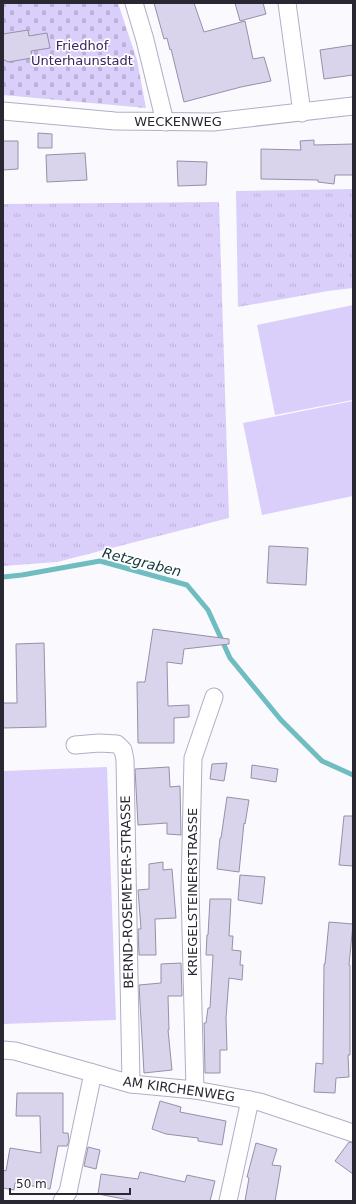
<svg xmlns="http://www.w3.org/2000/svg" width="356" height="1204" font-family="'DejaVu Sans',sans-serif">
<style>
.grass{fill:url(#grass-tufts)}
.cemetery{fill:url(#cemetery-stones)}
.park{fill:#dacffa}
.lines{fill:none;stroke-linecap:round;stroke-linejoin:round}
.stream{stroke:#70bdc1;stroke-width:5}
.building{fill:#d9d3ec;stroke:#9690a8}
.street-casing{stroke:#b3adc5;stroke-width:19}
.street{stroke:#fff;stroke-width:17}
.labels{text-anchor:middle;dominant-baseline:central;stroke-width:3.5;stroke-linejoin:round;paint-order:stroke}
.park-label{font-size:13px;fill:#3a2362;stroke:#fff}
.street-label{font-size:13px;fill:#292731;stroke:#fff}
.water-label{font-size:14px;font-style:italic;fill:#12383a;stroke:#fff}
</style>
<defs>
<pattern id="grass-tufts" width="24" height="20" patternUnits="userSpaceOnUse"><rect width="24" height="20" fill="#dacffa"/><path d="M3 7l-1-3M5 7V3M7 7l1-3M15 17l-1-3M17 17v-4M19 17l1-3" fill="none" stroke="#bbb2d7"/></pattern>
<pattern id="cemetery-stones" width="16" height="16" patternUnits="userSpaceOnUse"><rect width="16" height="16" fill="#dacffa"/><path d="M2 7V4a2 2 0 0 1 4 0v3zM10 15v-3a2 2 0 0 1 4 0v3z" fill="#bbb2d7"/></pattern>
</defs>
<rect width="100%" height="100%" fill="#faf9fe"/>
<g class="grass">
<polygon points="353,189 353,288 328,291 238,307 236,191"/>
<polygon points="219,202 229,518 57,562 3,566 3,204"/>
</g>
<polygon class="cemetery" points="3,3 118,3 137,60 146,108 3,95"/>
<g class="park">
<polygon points="353,305 353,400 275,415 257,325"/>
<polygon points="353,401 353,496 262,515 243,423"/>
<polygon points="107,767 116,1020 3,1024 3,771"/>
</g>
<g class="lines">
<polyline class="stream" points="3,577 22,575 100,561 187,585 208,610 230,658 281,720 322,761 353,775"/>
</g>
<g class="building">
<polygon points="154,3 194,3 204,32 245,21 253,59 264,57 271,81 241,87 184,102 171,49 170,50 167,38 164,39"/>
<polygon points="235,3 263,3 266,14 240,21"/>
<polygon points="28,30 29,36 47,33 50,48 31,51 32,58 8,62 3,59 3,34"/>
<polygon points="353,45 353,75 324,79 320,50"/>
<polygon points="38,133 52,134 52,148 38,148"/>
<polygon points="314,140 314,145 353,144 353,175 335,175 334,184 318,182 318,180 261,179 261,149 301,150 300,141"/>
<polygon points="3,141 18,141 18,169 3,170"/>
<polygon points="85,153 87,180 47,182 46,155"/>
<polygon points="177,161 207,162 206,185 178,186"/>
<polygon points="269,546 308,548 306,585 267,583"/>
<polygon points="153,629 229,639 229,644 184,649 182,664 167,662 168,706 189,705 189,717 174,718 174,743 138,743 137,682 145,682"/>
<polygon points="44,643 46,727 3,728 3,703 17,703 16,644"/>
<polygon points="227,763 224,781 210,779 212,764"/>
<polygon points="252,765 278,769 276,782 251,778"/>
<polygon points="169,767 170,787 180,786 181,835 167,834 167,823 138,825 135,769"/>
<polygon points="227,797 249,800 245,824 244,823 239,872 217,869 220,838 221,838"/>
<polygon points="344,816 353,816 353,866 339,865"/>
<polygon points="163,862 163,870 172,869 176,918 155,919 156,955 139,955 138,929 141,929 138,890 149,889 149,864"/>
<polygon points="240,875 265,877 262,904 238,900"/>
<polygon points="210,899 231,899 229,936 233,936 232,950 241,951 240,965 243,965 242,980 229,978 226,1018 227,1050 220,1050 220,1073 205,1073 204,1023 206,1023 208,1008 210,1008 213,955 206,955 207,935 208,935"/>
<polygon points="329,922 353,924 349,965 350,965 350,1055 348,1055 349,1077 336,1078 335,1093 314,1092 316,1063 323,1064 324,964 325,964"/>
<polygon points="181,963 182,996 168,996 169,1030 168,1030 172,1070 144,1073 139,985 161,983 161,964"/>
<polygon points="17,1093 63,1093 63,1133 68,1133 69,1141 67,1146 58,1146 50,1189 15,1183 14,1190 3,1188 3,1170 6,1171 10,1148 41,1153 40,1116 16,1116"/>
<polygon points="160,1101 181,1107 180,1112 226,1121 222,1145 198,1141 198,1138 166,1134 152,1129"/>
<polygon points="349,1142 353,1143 353,1174 335,1161"/>
<polygon points="256,1143 277,1149 272,1165 281,1166 275,1201 245,1201 249,1178 247,1177"/>
<polygon points="88,1147 100,1150 96,1169 84,1166"/>
<polygon points="140,1172 185,1182 187,1175 215,1181 210,1201 134,1201 98,1194 101,1174 138,1179"/>
</g>
<g class="lines">
<g class="street-casing">
<g id="street">
<polyline points="134,3 145,40 165,122"/>
<polyline points="287,3 302,113"/>
<polyline points="3,111 115,121 213,122 353,106"/>
<polyline points="75,745 99,743 117,744 123,750 125,760 131,1084"/>
<polyline points="3,1050 15,1051 93,1073 131,1084 195,1090 260,1102 353,1133"/>
<polyline points="195,1090 190,890 193,758 214,697"/>
<polyline points="62,1201 68,1192 93,1073"/>
<polyline points="228,1201 250,1100"/>
</g>
</g>
<use href="#street" class="street"/>
</g>
<g class="labels">
<g class="park-label">
<text x="82" y="45">Friedhof<tspan x="82" dy="15">Unterhaunstadt</tspan></text>
</g>
<g class="street-label">
<text x="178" y="121">WECKENWEG</text>
<text transform="translate(127 892) rotate(-91)">BERND-ROSEMEYER-STRASSE</text>
<text transform="translate(192 892) rotate(-90)">KRIEGELSTEINERSTRASSE</text>
<text transform="translate(179 1089) rotate(8)">AM KIRCHENWEG</text>
</g>
<g class="water-label">
<text transform="translate(142 562) rotate(14)">Retzgraben</text>
</g>
</g>
<rect width="356" height="1204" fill="none" stroke="#292731" stroke-width="8"/>
<path d="M10 1188v6h120v-6" fill="none" stroke="#292731" stroke-width="2"/>
<text x="16" y="1188" font-size="12" fill="#292731" stroke="#ffffff" stroke-width="3" paint-order="stroke">50 m</text>
</svg>
